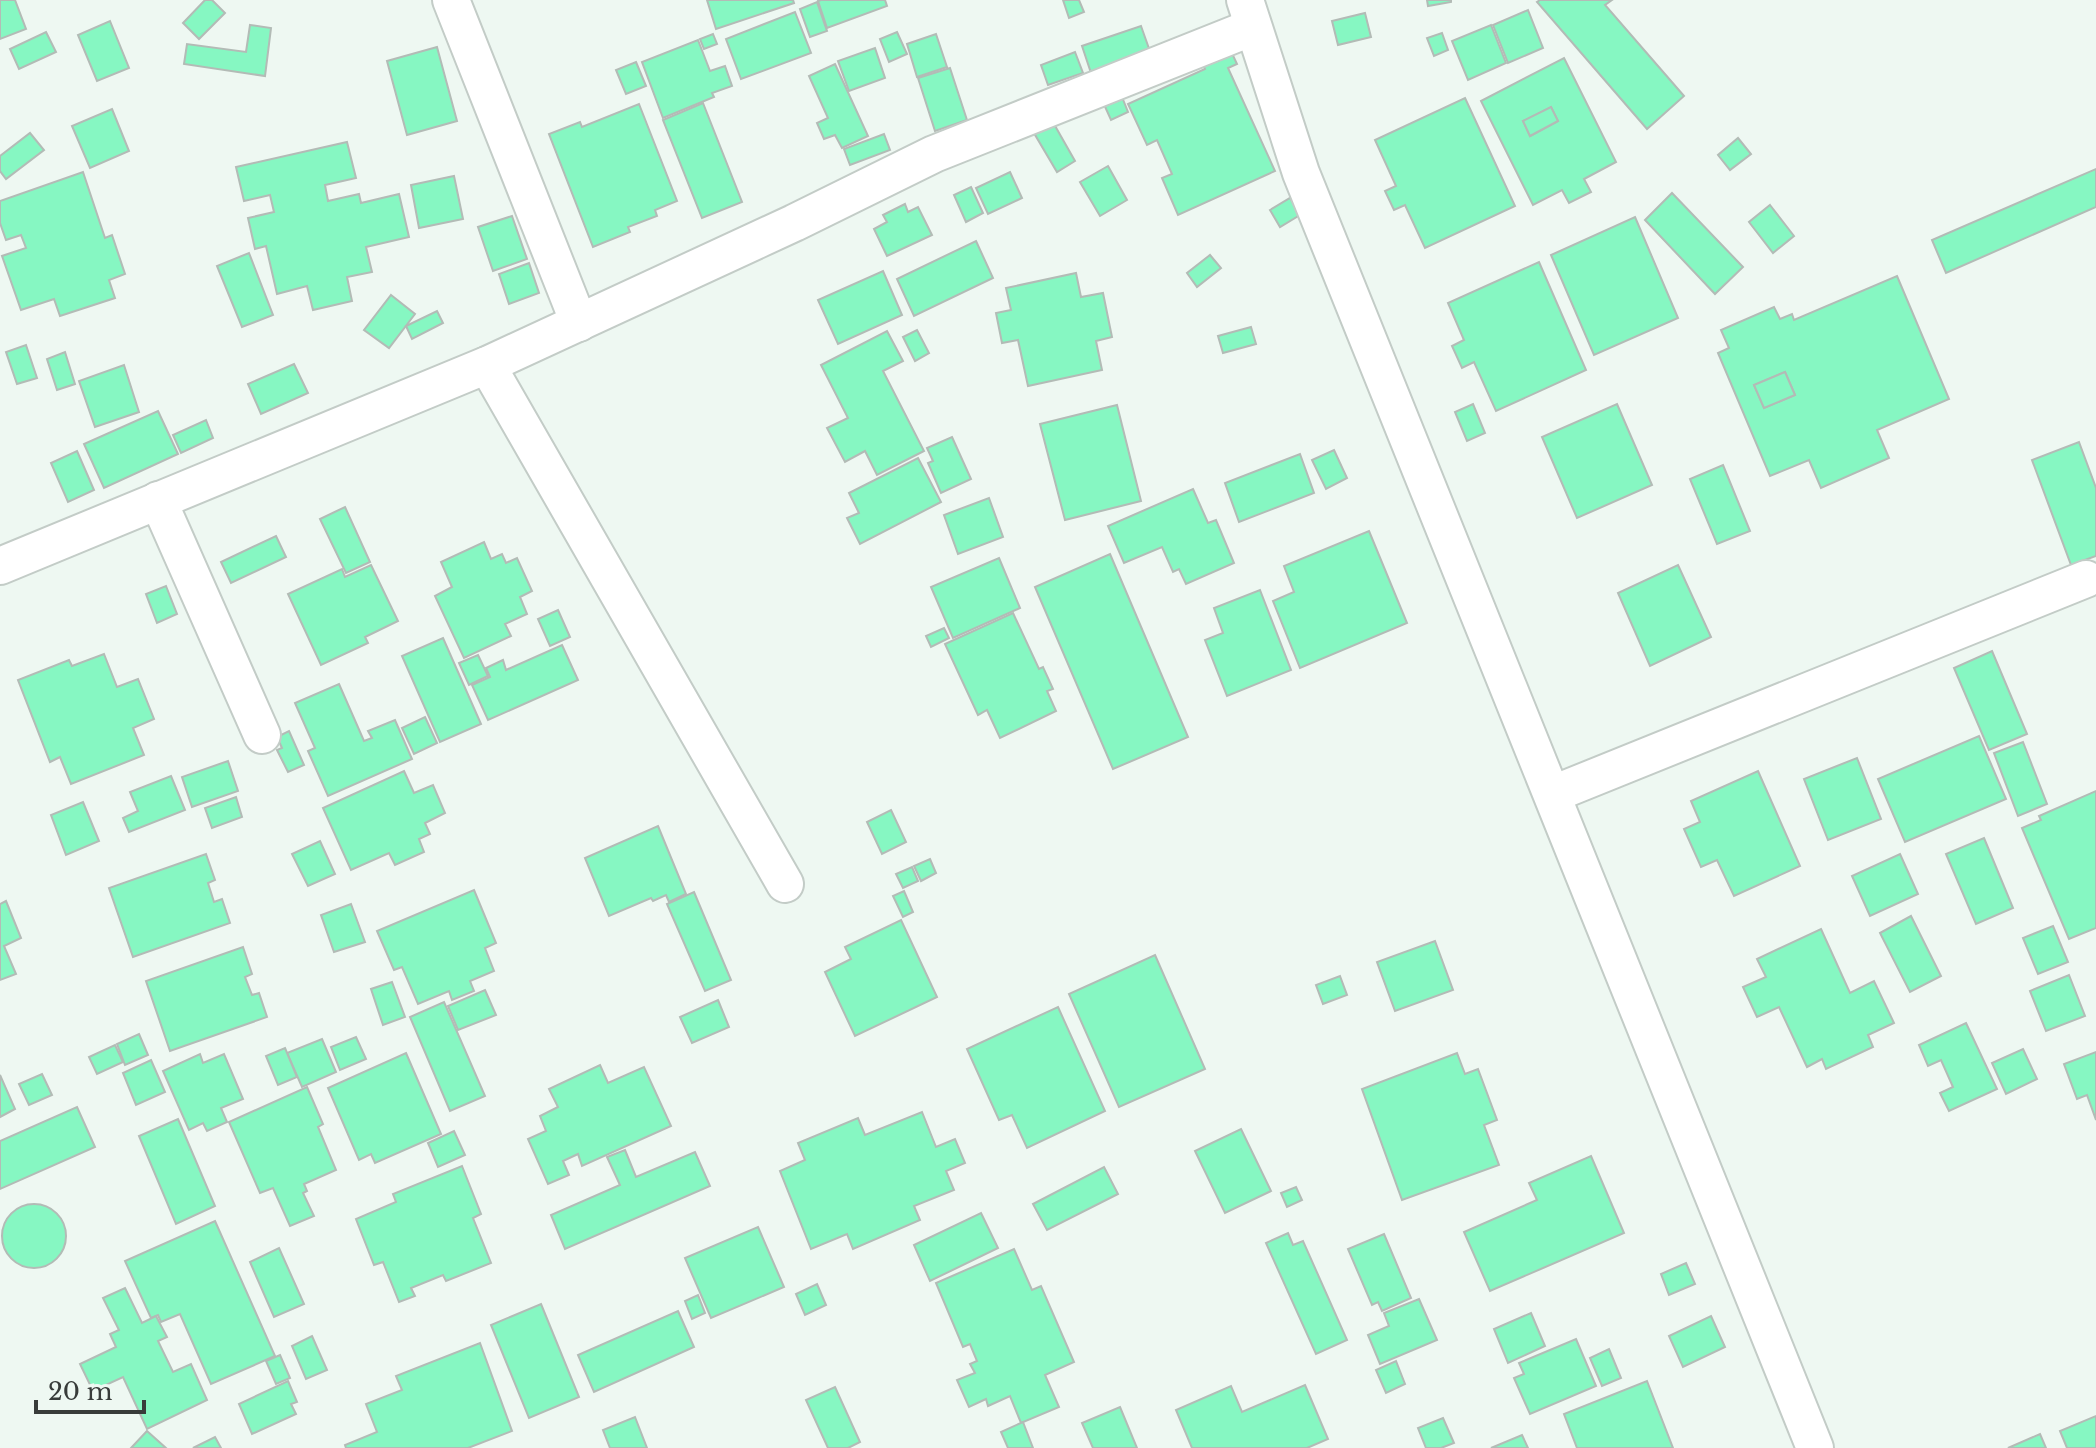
<svg xmlns="http://www.w3.org/2000/svg" width="2096" height="1448" font-family="'Libre Baskerville',serif">
<style>
.building{fill:#86f7c2;stroke:#b3bbb6;stroke-width:2;fill-rule:evenodd}
.lines{fill:none;stroke-linecap:round;stroke-linejoin:round}
.minor-casing{stroke:#c3ccc7;stroke-width:40}
.minor{stroke:#fff;stroke-width:36}
</style>
<rect width="100%" height="100%" fill="#eef8f2"/>
<g class="building">
<polygon points="0,0 15,0 26,29 0,39"/>
<polygon points="205,0 212,0 225,13 199,39 183,23"/>
<polygon points="707,0 793,0 794,3 716,29"/>
<polygon points="821,0 885,0 887,6 827,28 818,1"/>
<polygon points="1063,0 1079,0 1084,12 1069,18"/>
<polygon points="1427,0 1451,0 1451,2 1428,6"/>
<polygon points="1540,0 1612,0 1605,5 1684,96 1647,129 1537,2"/>
<polygon points="817,2 827,31 810,37 800,9"/>
<polygon points="1528,10 1543,48 1508,63 1493,25"/>
<polygon points="795,12 811,53 741,79 726,39"/>
<polygon points="1365,13 1371,37 1338,45 1332,21"/>
<polygon points="110,21 129,68 97,81 78,35"/>
<polygon points="250,25 271,28 265,76 184,64 187,44 246,52"/>
<polygon points="1491,25 1506,63 1468,80 1452,41"/>
<polygon points="1141,26 1152,57 1092,76 1082,46"/>
<polygon points="46,32 56,52 19,69 10,49"/>
<polygon points="897,32 907,54 889,62 880,39"/>
<polygon points="1442,33 1448,50 1434,56 1427,38"/>
<polygon points="713,34 717,44 704,49 700,39"/>
<polygon points="936,34 947,67 917,77 907,44"/>
<polygon points="698,40 710,71 725,66 732,86 712,93 714,97 663,118 642,62"/>
<polygon points="437,47 457,121 407,135 387,61"/>
<polygon points="1229,47 1237,64 1228,68 1275,171 1178,215 1162,178 1172,174 1157,140 1147,145 1128,104 1205,69 1201,59"/>
<polygon points="875,48 885,78 849,91 838,61"/>
<polygon points="1075,52 1083,73 1048,85 1041,65"/>
<path d="M1564 58 1616 162 1584 179 1591 192 1569 203 1562 190 1533 205 1481 101ZM1551 107 1558 121 1530 136 1523 121Z"/>
<polygon points="636,62 646,86 626,94 616,70"/>
<polygon points="835,64 868,136 842,148 835,135 824,139 817,123 828,118 809,76"/>
<polygon points="950,68 967,120 935,131 918,78"/>
<polygon points="1120,92 1128,112 1111,120 1102,100"/>
<polygon points="1465,98 1515,206 1425,248 1405,205 1394,210 1385,191 1396,186 1375,140"/>
<polygon points="703,103 742,202 702,218 663,120"/>
<polygon points="639,104 677,201 655,210 657,216 628,227 630,232 593,247 549,134 580,122 582,127"/>
<polygon points="1551,107 1558,121 1530,136 1523,121"/>
<polygon points="112,109 129,151 90,168 72,126"/>
<polygon points="1050,117 1075,161 1057,172 1031,128"/>
<polygon points="30,133 44,150 6,179 0,171 0,156"/>
<polygon points="884,134 890,150 850,165 844,149"/>
<polygon points="1738,138 1751,154 1730,170 1718,155"/>
<polygon points="347,142 356,178 325,185 328,201 359,194 361,203 399,194 409,237 366,247 372,272 347,277 352,301 313,310 307,286 277,294 266,246 255,249 248,218 274,212 270,195 244,201 236,167"/>
<polygon points="1108,166 1127,200 1100,216 1080,182"/>
<polygon points="2096,169 2096,207 1946,273 1932,240"/>
<polygon points="83,172 105,238 112,235 125,274 109,280 115,298 60,316 54,299 21,310 2,256 26,248 21,235 6,240 0,223 0,201"/>
<polygon points="1010,172 1022,198 988,214 976,188"/>
<polygon points="454,176 463,219 419,228 411,185"/>
<polygon points="971,187 983,213 966,222 954,195"/>
<polygon points="1672,193 1743,267 1715,294 1645,220"/>
<polygon points="1290,198 1300,215 1280,227 1270,210"/>
<polygon points="905,204 908,212 918,207 932,235 887,256 874,229 887,222 883,215"/>
<polygon points="1770,205 1794,236 1773,253 1749,222"/>
<polygon points="512,216 527,259 493,271 478,227"/>
<polygon points="1635,217 1678,318 1594,355 1551,255"/>
<polygon points="976,241 993,278 914,316 897,279"/>
<polygon points="249,253 273,315 242,327 217,266"/>
<polygon points="1210,255 1221,268 1197,287 1187,273"/>
<polygon points="1539,262 1586,370 1496,411 1474,362 1462,368 1452,346 1464,340 1448,303"/>
<polygon points="529,263 539,293 509,304 499,274"/>
<polygon points="883,271 902,315 838,344 818,300"/>
<polygon points="1076,273 1081,297 1103,293 1112,337 1096,341 1102,370 1028,386 1018,340 1002,343 996,313 1011,310 1006,288"/>
<path d="M1897 276 1949 399 1877 430 1889 458 1821 488 1809 460 1770 476 1718 353 1729 348 1721 330 1774 307 1780 319 1792 314 1794 320ZM1785 372 1795 395 1764 408 1754 385Z"/>
<polygon points="391,295 415,314 389,348 364,330"/>
<polygon points="437,311 443,323 412,339 406,326"/>
<polygon points="1251,327 1256,344 1223,353 1218,336"/>
<polygon points="917,330 929,353 915,361 903,337"/>
<polygon points="887,331 903,361 883,371 924,451 877,475 865,451 845,462 827,428 848,418 821,365"/>
<polygon points="26,345 37,378 17,384 6,352"/>
<polygon points="65,352 75,384 57,390 47,359"/>
<polygon points="294,364 308,393 261,414 248,384"/>
<polygon points="124,365 139,412 95,427 79,381"/>
<polygon points="1785,372 1795,395 1764,408 1754,385"/>
<polygon points="1473,404 1485,433 1467,441 1455,412"/>
<polygon points="1617,404 1652,485 1577,518 1542,437"/>
<polygon points="1117,405 1141,501 1065,520 1040,424"/>
<polygon points="158,411 178,454 104,488 84,444"/>
<polygon points="206,420 213,438 181,453 173,435"/>
<polygon points="952,437 971,479 941,493 928,463 933,461 927,448"/>
<polygon points="2079,442 2096,488 2096,556 2071,565 2032,460"/>
<polygon points="1334,450 1347,478 1326,489 1312,460"/>
<polygon points="77,451 94,490 68,502 51,463"/>
<polygon points="1300,454 1314,493 1239,522 1225,483"/>
<polygon points="918,458 941,502 860,544 847,518 859,513 849,493"/>
<polygon points="1723,465 1750,531 1717,544 1690,479"/>
<polygon points="1193,489 1208,523 1216,520 1234,563 1186,584 1179,569 1173,572 1162,547 1124,563 1108,526"/>
<polygon points="989,498 1003,537 958,554 944,515"/>
<polygon points="345,507 370,562 346,573 320,519"/>
<polygon points="1369,531 1407,623 1300,668 1273,601 1294,592 1284,566"/>
<polygon points="276,536 286,557 231,583 221,562"/>
<polygon points="484,542 491,559 502,554 506,563 517,558 532,591 520,597 527,614 505,624 511,636 464,658 435,596 452,587 441,562"/>
<polygon points="1110,554 1188,737 1113,769 1035,587"/>
<polygon points="999,558 1020,608 953,638 931,587"/>
<polygon points="371,565 398,621 365,637 368,643 321,665 288,594 342,569 345,577"/>
<polygon points="1678,565 1711,637 1650,666 1618,593"/>
<polygon points="166,586 177,614 157,623 146,594"/>
<polygon points="1260,590 1291,670 1227,696 1205,640 1223,633 1214,608"/>
<polygon points="558,610 570,637 550,646 538,619"/>
<polygon points="1013,613 1039,669 1043,667 1053,689 1047,691 1056,711 1000,738 987,710 978,715 945,644"/>
<polygon points="944,628 949,638 931,647 926,636"/>
<polygon points="443,638 481,724 440,742 402,656"/>
<polygon points="562,645 578,680 488,720 472,685 490,677 486,668 503,660 506,670"/>
<polygon points="1992,651 2027,734 1989,750 1954,668"/>
<polygon points="104,654 117,687 138,679 154,719 133,728 144,755 71,784 60,757 50,762 18,680 69,660 72,666"/>
<polygon points="478,655 488,676 469,685 459,663"/>
<polygon points="339,684 364,741 372,738 368,731 395,720 412,759 328,796 308,751 315,748 295,703"/>
<polygon points="425,717 437,743 414,754 402,728"/>
<polygon points="289,731 304,765 288,772 277,750 282,748 277,737"/>
<polygon points="1979,736 2006,799 1905,842 1878,779"/>
<polygon points="2023,742 2047,804 2018,816 1994,753"/>
<polygon points="1857,758 1881,819 1828,840 1804,779"/>
<polygon points="228,761 238,791 192,807 182,777"/>
<polygon points="404,771 414,793 433,785 445,813 425,823 430,834 419,839 424,852 395,865 389,853 351,870 323,808"/>
<polygon points="1758,771 1800,866 1734,896 1717,860 1701,867 1684,829 1700,822 1691,801"/>
<polygon points="171,776 185,810 129,832 123,818 138,811 130,792"/>
<polygon points="2096,791 2096,928 2069,939 2022,828 2041,820 2039,816"/>
<polygon points="236,797 242,817 212,828 205,808"/>
<polygon points="83,802 99,841 66,855 51,815"/>
<polygon points="891,810 906,842 882,854 867,822"/>
<polygon points="658,826 686,894 669,902 666,895 653,901 651,898 609,916 585,858"/>
<polygon points="1984,838 2013,908 1976,924 1946,854"/>
<polygon points="320,841 335,874 308,886 292,854"/>
<polygon points="206,854 215,880 208,883 214,902 222,899 230,923 133,957 109,888"/>
<polygon points="1900,854 1918,894 1870,916 1852,876"/>
<polygon points="930,859 936,873 921,881 914,866"/>
<polygon points="912,867 918,881 903,888 896,874"/>
<polygon points="474,890 496,943 485,948 494,971 470,981 474,991 452,1000 449,991 418,1004 402,967 394,970 377,931"/>
<polygon points="904,891 913,912 903,917 893,896"/>
<polygon points="694,892 731,980 705,991 667,904"/>
<polygon points="6,901 21,938 4,946 16,974 0,980 0,904"/>
<polygon points="351,904 365,942 334,952 321,915"/>
<polygon points="1911,916 1941,976 1910,992 1880,933"/>
<polygon points="901,920 937,997 855,1036 825,972 851,959 845,947"/>
<polygon points="2053,926 2068,962 2038,974 2023,938"/>
<polygon points="1821,929 1850,993 1874,981 1894,1023 1868,1035 1873,1047 1826,1069 1822,1059 1807,1067 1779,1007 1757,1017 1743,987 1766,977 1757,959"/>
<polygon points="1435,941 1453,990 1395,1011 1377,962"/>
<polygon points="243,947 252,974 245,977 252,995 259,993 267,1017 170,1051 146,981"/>
<polygon points="1155,955 1205,1069 1119,1107 1069,994"/>
<polygon points="2069,975 2085,1016 2046,1031 2030,991"/>
<polygon points="1340,976 1347,995 1323,1004 1316,985"/>
<polygon points="392,982 405,1017 383,1025 371,989"/>
<polygon points="485,990 496,1015 458,1030 448,1006"/>
<polygon points="718,1000 729,1027 692,1043 680,1017"/>
<polygon points="444,1002 485,1096 450,1111 410,1017"/>
<polygon points="1058,1007 1105,1111 1027,1148 1012,1115 999,1120 967,1049"/>
<polygon points="1966,1023 1997,1089 1949,1111 1940,1093 1953,1087 1941,1060 1928,1066 1919,1045"/>
<polygon points="139,1034 148,1055 125,1065 117,1044"/>
<polygon points="356,1037 366,1059 340,1070 331,1047"/>
<polygon points="322,1039 336,1072 302,1087 287,1053"/>
<polygon points="115,1045 123,1062 97,1074 89,1057"/>
<polygon points="285,1048 297,1077 278,1085 266,1056"/>
<polygon points="2023,1049 2037,1079 2006,1094 1992,1063"/>
<polygon points="2096,1052 2096,1120 2087,1095 2077,1099 2064,1064"/>
<polygon points="406,1053 441,1134 375,1163 371,1154 359,1160 328,1088"/>
<polygon points="1457,1053 1465,1074 1478,1069 1497,1120 1484,1125 1499,1165 1402,1200 1362,1089"/>
<polygon points="200,1054 203,1063 224,1054 243,1099 221,1108 227,1122 207,1131 203,1123 189,1130 163,1071"/>
<polygon points="151,1060 165,1092 136,1105 123,1073"/>
<polygon points="600,1065 608,1083 644,1067 671,1126 582,1166 578,1154 563,1161 569,1175 548,1184 528,1139 546,1131 540,1116 558,1107 549,1089"/>
<polygon points="42,1074 52,1095 29,1105 19,1084"/>
<polygon points="0,1075 15,1109 0,1117"/>
<polygon points="307,1087 323,1124 318,1127 336,1170 304,1184 307,1191 303,1193 314,1216 290,1226 273,1188 260,1193 229,1122"/>
<polygon points="77,1107 95,1147 0,1189 0,1141"/>
<polygon points="922,1112 936,1147 955,1139 965,1163 946,1171 954,1190 914,1206 920,1220 853,1249 847,1234 811,1249 780,1171 805,1160 798,1143 858,1118 865,1135"/>
<polygon points="178,1119 215,1206 176,1224 139,1136"/>
<polygon points="1241,1129 1271,1191 1225,1213 1195,1151"/>
<polygon points="454,1131 465,1155 438,1167 428,1143"/>
<polygon points="625,1150 636,1177 695,1152 710,1186 565,1249 551,1215 620,1185 607,1157"/>
<polygon points="1591,1156 1624,1233 1490,1291 1464,1232 1537,1200 1529,1183"/>
<polygon points="462,1166 481,1214 473,1218 491,1263 446,1281 443,1275 411,1288 415,1296 399,1302 383,1262 374,1265 356,1219 396,1202 393,1194"/>
<polygon points="1104,1167 1118,1194 1047,1230 1033,1204"/>
<polygon points="1296,1187 1302,1200 1287,1207 1281,1193"/>
<circle cx="34" cy="1236" r="32"/>
<polygon points="981,1213 998,1248 930,1281 914,1245"/>
<polygon points="215,1221 275,1356 211,1384 180,1314 161,1322 158,1315 151,1318 125,1261"/>
<polygon points="758,1227 784,1287 711,1318 685,1258"/>
<polygon points="1288,1233 1293,1245 1303,1241 1347,1340 1316,1354 1266,1243"/>
<polygon points="1384,1234 1411,1298 1382,1311 1378,1302 1372,1305 1348,1249"/>
<polygon points="279,1248 304,1304 274,1317 250,1262"/>
<polygon points="1014,1249 1032,1290 1041,1286 1074,1362 1045,1375 1059,1407 1021,1423 1010,1396 988,1406 986,1399 969,1407 957,1380 975,1373 970,1364 977,1361 970,1344 963,1347 936,1283"/>
<polygon points="1686,1263 1695,1284 1669,1295 1661,1274"/>
<polygon points="817,1284 826,1305 805,1315 796,1294"/>
<polygon points="125,1288 142,1323 156,1316 167,1337 158,1341 173,1372 191,1364 207,1400 147,1429 123,1377 93,1391 80,1364 116,1347 110,1334 119,1330 103,1298"/>
<polygon points="698,1295 705,1313 692,1319 685,1301"/>
<polygon points="1419,1299 1437,1340 1380,1364 1368,1335 1389,1326 1384,1313"/>
<polygon points="541,1304 579,1397 529,1418 491,1325"/>
<polygon points="678,1311 694,1347 594,1392 578,1355"/>
<polygon points="1531,1313 1545,1346 1508,1363 1494,1329"/>
<polygon points="1711,1316 1725,1347 1683,1367 1669,1336"/>
<polygon points="312,1336 327,1370 306,1379 292,1346"/>
<polygon points="1576,1339 1596,1386 1530,1414 1514,1378 1524,1374 1519,1363"/>
<polygon points="480,1343 512,1431 468,1448 346,1448 345,1445 377,1432 366,1404 402,1390 396,1376"/>
<polygon points="1609,1349 1621,1378 1602,1386 1590,1358"/>
<polygon points="280,1355 290,1378 276,1384 266,1361"/>
<polygon points="1396,1361 1405,1384 1386,1393 1376,1370"/>
<polygon points="288,1381 297,1402 291,1404 296,1414 252,1434 239,1404"/>
<polygon points="1647,1381 1673,1448 1577,1448 1564,1414"/>
<polygon points="1305,1385 1328,1439 1307,1448 1192,1448 1176,1410 1231,1386 1242,1412"/>
<polygon points="835,1387 860,1442 848,1448 828,1448 806,1400"/>
<polygon points="1120,1407 1137,1448 1093,1448 1082,1423"/>
<polygon points="2096,1416 2096,1448 2067,1448 2060,1431"/>
<polygon points="635,1417 647,1448 610,1448 603,1430"/>
<polygon points="1443,1418 1454,1443 1441,1448 1426,1448 1418,1428"/>
<polygon points="1023,1422 1033,1448 1008,1448 1001,1432"/>
<polygon points="147,1431 166,1448 131,1448"/>
<polygon points="2040,1434 2046,1448 2008,1448"/>
<polygon points="1522,1435 1528,1448 1491,1448"/>
<polygon points="215,1437 221,1448 193,1448"/>
</g>
<g class="lines">
<g class="minor-casing">
<g id="minor">
<polyline points="451,0 579,323"/>
<polyline points="1245,0 1301,173 1815,1448"/>
<polyline points="487,365 785,884"/>
<polyline points="158,500 262,735"/>
<polyline points="0,566 487,365 794,223 934,154 1253,27"/>
<polyline points="1553,794 2086,579"/>
</g>
</g>
<use href="#minor" class="minor"/>
</g>
<path d="M36 1400v12h108v-12" fill="none" stroke="#383c3a" stroke-width="4"/>
<text x="48" y="1400" font-size="24" fill="#383c3a" stroke="#eef8f2" stroke-width="6" paint-order="stroke">20 m</text>
</svg>
